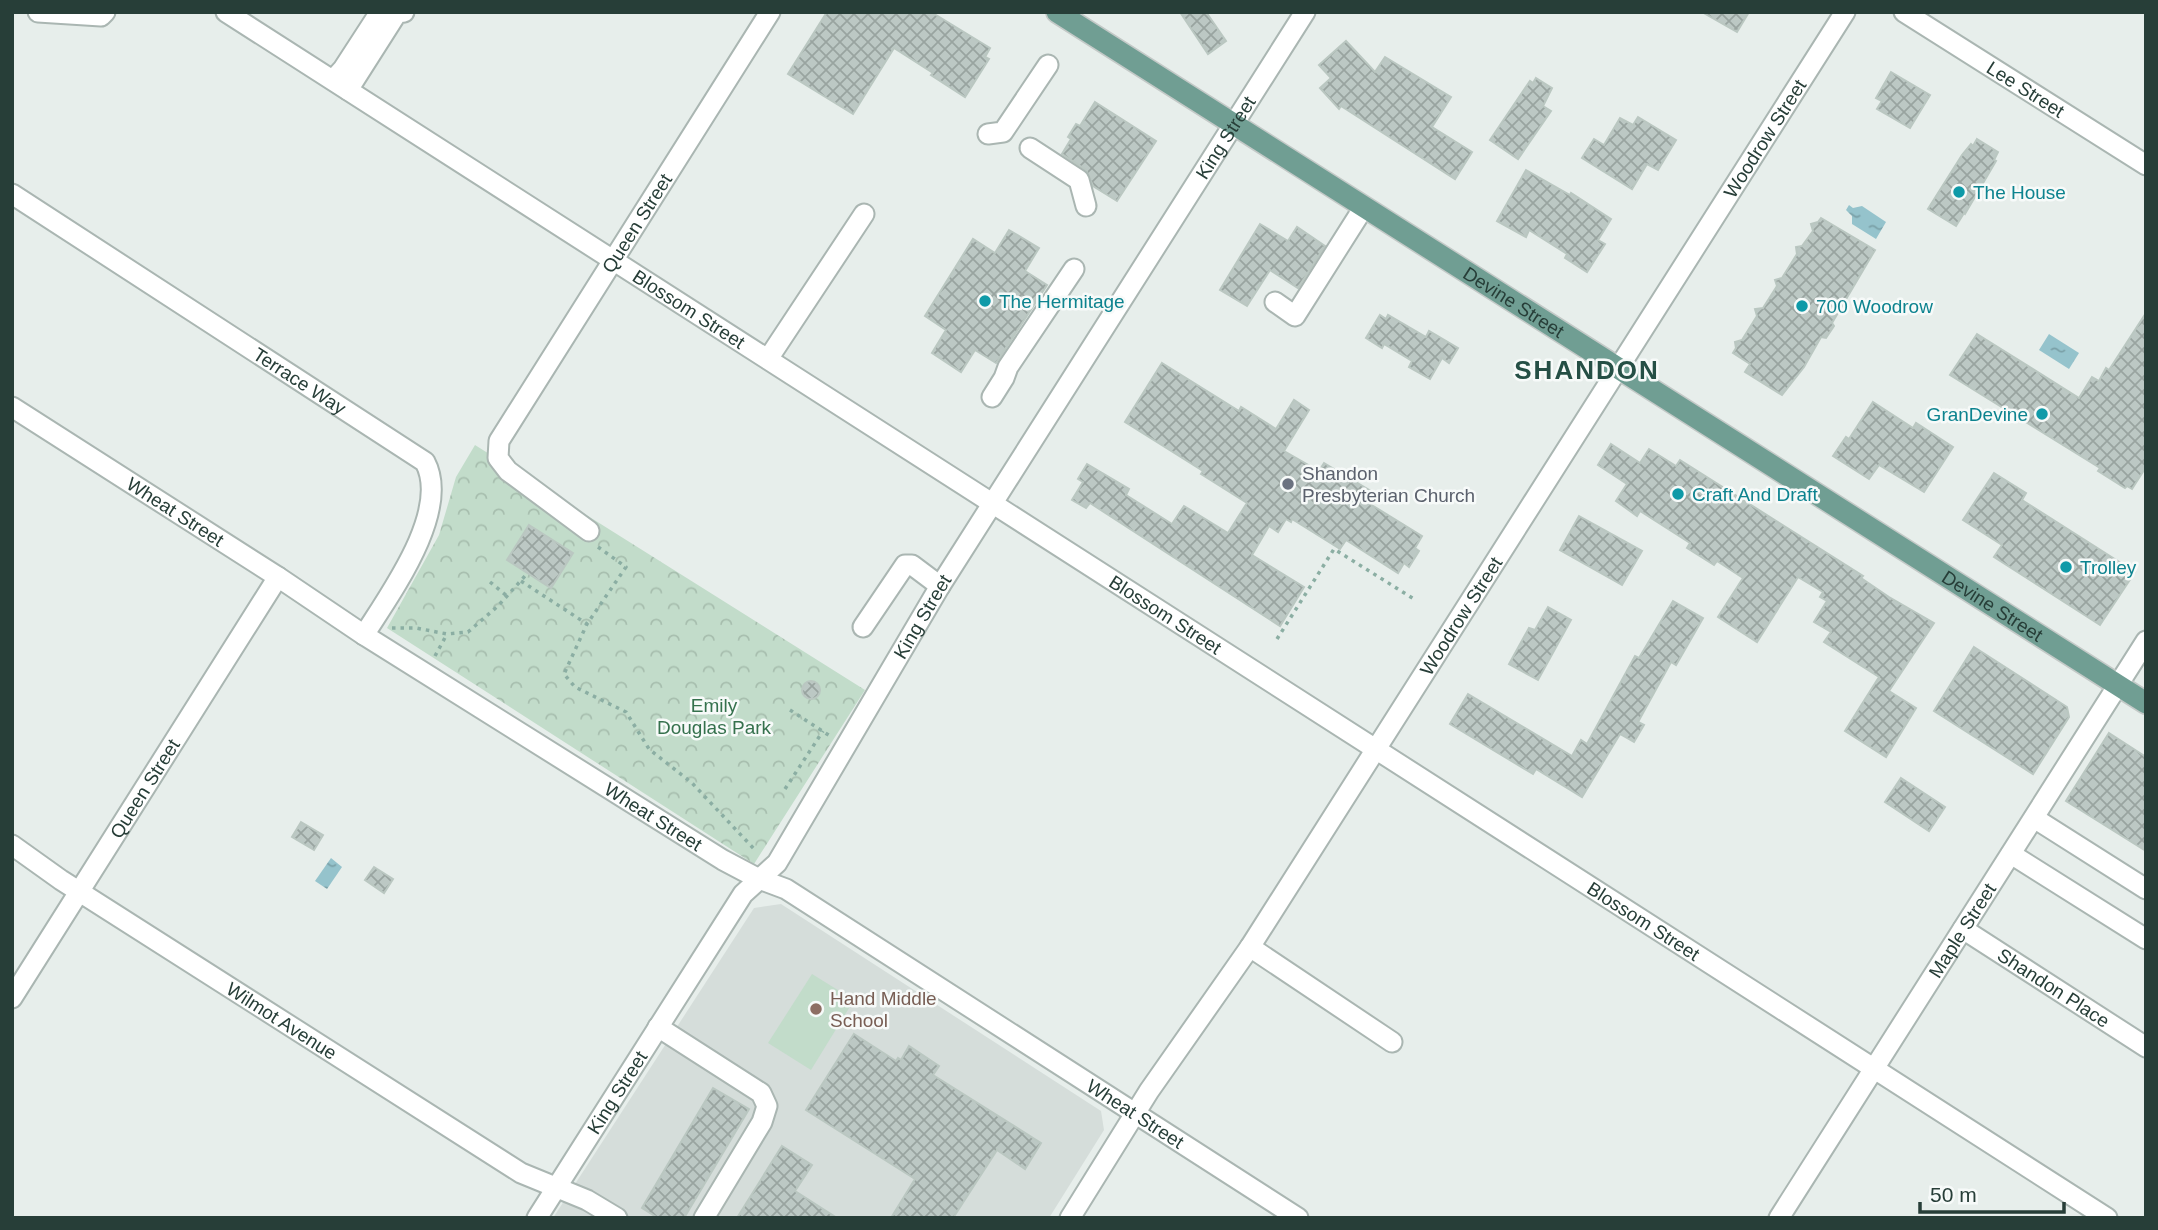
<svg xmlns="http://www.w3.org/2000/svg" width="2158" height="1230" font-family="Helvetica,sans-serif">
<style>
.built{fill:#d5ddda}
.forest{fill:url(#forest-crowns)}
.pitch{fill:#c2dcca}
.water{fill:url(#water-ripples)}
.building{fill:url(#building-cross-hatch);stroke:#bac7c1;stroke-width:2}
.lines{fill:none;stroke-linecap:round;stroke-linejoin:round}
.minor-casing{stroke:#aab6b2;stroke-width:23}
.major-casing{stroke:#c3c9c7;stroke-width:24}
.path{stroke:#8baea3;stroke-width:3.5;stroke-dasharray:3.5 5;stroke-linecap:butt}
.minor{stroke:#fff;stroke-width:19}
.major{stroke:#709e93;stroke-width:21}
.culture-dot{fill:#0f9aa8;stroke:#f7faf9;stroke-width:2.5}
.worship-dot{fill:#6b7280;stroke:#f7faf9;stroke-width:2.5}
.education-dot{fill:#8d6e63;stroke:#f7faf9;stroke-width:2.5}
.labels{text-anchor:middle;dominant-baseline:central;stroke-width:5;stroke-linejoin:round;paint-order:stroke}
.street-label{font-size:19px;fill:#273e38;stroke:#f7faf9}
.culture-label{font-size:19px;fill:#0d838f;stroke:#f7faf9;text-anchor:start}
.worship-label{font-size:19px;fill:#5b616d;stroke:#f7faf9;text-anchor:start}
.park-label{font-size:19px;fill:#35714d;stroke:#f7faf9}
.education-label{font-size:19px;fill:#785e54;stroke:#f7faf9;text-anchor:start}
.district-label{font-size:26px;font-weight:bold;letter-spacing:2px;fill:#254f45;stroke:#f7faf9}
</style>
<defs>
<pattern id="forest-crowns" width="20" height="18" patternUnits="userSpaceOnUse" patternTransform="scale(1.75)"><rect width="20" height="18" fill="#c2dcca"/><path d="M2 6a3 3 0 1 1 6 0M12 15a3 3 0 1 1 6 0" fill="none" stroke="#a7beae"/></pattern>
<pattern id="water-ripples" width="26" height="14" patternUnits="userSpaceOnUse" patternTransform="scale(1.75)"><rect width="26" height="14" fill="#95c3cc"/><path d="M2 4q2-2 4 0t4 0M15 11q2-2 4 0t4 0" fill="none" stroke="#7aa0a7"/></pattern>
<pattern id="building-cross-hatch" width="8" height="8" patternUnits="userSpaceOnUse" patternTransform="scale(1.75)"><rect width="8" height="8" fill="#bcc8c4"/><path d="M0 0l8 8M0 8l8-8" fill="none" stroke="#99a4a0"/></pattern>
</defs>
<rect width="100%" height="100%" fill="#e7eeeb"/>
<polygon class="built" points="781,904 1101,1111 1104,1130 1049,1218 553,1218 754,908"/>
<polygon class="forest" points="475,445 865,690 754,864 387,628 439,535 456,477"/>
<polygon class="pitch" points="812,974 854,1000 811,1070 768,1043"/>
<g class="water">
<polygon points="1849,205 1853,208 1862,206 1886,222 1876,239 1852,224 1852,216 1846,210"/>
<polygon points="2049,334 2079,353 2069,369 2039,350"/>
<polygon points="331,858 342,867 327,889 315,881"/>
</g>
<g class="building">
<polygon points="827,12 931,12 990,48 985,57 989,59 965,97 931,75 933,73 894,48 853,114 788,74"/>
<polygon points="1180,12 1206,12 1226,41 1208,54"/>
<polygon points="1702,12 1749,12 1737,32"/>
<polygon points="1346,41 1375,72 1385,57 1451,97 1432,127 1472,152 1455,179 1341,106 1339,109 1320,88 1331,78 1319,65"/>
<polygon points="1891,72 1930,95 1910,128 1877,109 1882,101 1876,98"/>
<polygon points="1536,78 1552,88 1543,106 1551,111 1518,159 1490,140 1530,81 1533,83"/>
<polygon points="1095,102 1156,141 1117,201 1093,186 1086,170 1062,154 1071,139 1068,137 1076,124 1080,126"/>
<polygon points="1638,117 1676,140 1658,170 1647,164 1632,189 1582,158 1594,139 1604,145 1620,118 1633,125"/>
<polygon points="1977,139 1998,152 1994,160 1996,161 1965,214 1964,213 1956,226 1928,209 1962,155 1971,144 1973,146"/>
<polygon points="1526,170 1570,195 1571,193 1611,219 1598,240 1605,244 1587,272 1565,258 1567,254 1529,230 1526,237 1497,221"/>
<polygon points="1821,218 1875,250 1832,323 1834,326 1826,338 1821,337 1804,367 1782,395 1745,372 1750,364 1733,353 1736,348 1735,342 1742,340 1757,316 1755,309 1763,308 1777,286 1775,280 1782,278 1797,254 1796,247 1802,246 1813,231 1811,224 1818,222"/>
<polygon points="1260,224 1288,241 1297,227 1325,246 1298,288 1270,270 1247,306 1220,290"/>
<polygon points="1009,230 1039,248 1025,271 1047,285 996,363 975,350 961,372 932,353 946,330 925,316 973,239 995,253"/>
<polygon points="2146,313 2146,467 2132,489 2127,486 2125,488 2098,471 2100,468 1950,375 1977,334 2079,398 2092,377 2099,381 2106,368 2109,370"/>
<polygon points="1380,315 1386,319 1388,315 1426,337 1429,331 1458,348 1449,363 1442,358 1430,379 1409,367 1412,361 1384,344 1382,348 1366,338"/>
<polygon points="1162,363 1239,411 1241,407 1276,429 1294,400 1309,410 1284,451 1319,471 1324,463 1376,494 1370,504 1422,536 1415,548 1419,551 1409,567 1404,563 1398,573 1346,540 1340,549 1292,519 1291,522 1286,519 1278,532 1269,526 1252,555 1304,587 1280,626 1090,503 1086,508 1072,500 1083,482 1078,479 1087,464 1129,489 1126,495 1172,524 1184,506 1228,533 1247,503 1201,474 1203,471 1125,422"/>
<polygon points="1873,402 1913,428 1916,423 1953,447 1924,492 1879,465 1869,479 1833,456 1846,437 1849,439"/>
<polygon points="1611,444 1640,463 1649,449 1676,466 1680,460 1863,576 1861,578 1889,597 1934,623 1889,691 1916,708 1886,757 1845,731 1879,677 1824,642 1831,632 1814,622 1827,601 1820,597 1823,592 1798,577 1757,642 1718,617 1743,578 1717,561 1714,565 1687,548 1690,543 1640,511 1637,516 1616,501 1627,484 1598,465"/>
<polygon points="1994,473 2026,493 2022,500 2135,572 2100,625 1994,557 2002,545 1963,520"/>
<polygon points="1579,516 1642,551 1622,585 1560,550"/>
<polygon points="529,525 573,553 551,588 507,560"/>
<polygon points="1673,601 1703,618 1676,665 1671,662 1638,722 1644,725 1634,742 1620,734 1582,797 1536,769 1533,774 1450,724 1468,694 1572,756 1581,740 1587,744 1635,656 1639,658"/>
<polygon points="1548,607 1571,620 1538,680 1509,664 1529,628 1535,630"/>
<polygon points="1974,647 2067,707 2069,717 2033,774 1934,711"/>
<circle cx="811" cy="690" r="9"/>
<polygon points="2109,733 2146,757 2146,851 2066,801"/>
<polygon points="1901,778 1945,807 1929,831 1885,802"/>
<polygon points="301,822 323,835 314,850 292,837"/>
<polygon points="374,867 393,879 384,893 365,880"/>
<polygon points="854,1034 896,1061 898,1058 901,1060 909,1046 939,1066 933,1075 1041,1143 1025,1169 997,1150 953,1218 891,1218 915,1179 806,1110"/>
<polygon points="713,1088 749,1109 684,1218 658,1218 642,1208"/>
<polygon points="782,1146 812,1165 795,1191 837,1218 737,1218"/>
</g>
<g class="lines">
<g class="minor-casing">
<g id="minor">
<polyline points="38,12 101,16 105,12"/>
<path id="s1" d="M226 12 2107 1218"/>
<path id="s2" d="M1904 12 2146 165"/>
<polyline points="333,80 343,69 380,12"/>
<polyline points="348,90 397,13 404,12"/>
<polyline points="988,134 1003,132 1048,65"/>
<polyline points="1030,148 1079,180 1086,206"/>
<path id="s3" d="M12 194 425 462C451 511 390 594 364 635"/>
<polyline points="1275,302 1295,316 1364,207"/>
<polyline points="768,359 864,214"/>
<polyline points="992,397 1004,378 1008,367 1074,269"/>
<path id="s4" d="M12 407 278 577 364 635 723 860 759 879 786 889 1298 1218"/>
<path id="s5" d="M589 531 508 471 498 458 499 441 770 12"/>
<polyline points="863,627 905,565 912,565 940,586"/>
<polyline points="2034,818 2146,889"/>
<path id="s6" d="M12 845 61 880 521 1173 587 1200 617 1218"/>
<polyline points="2011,854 2146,939"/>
<path id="s7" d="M1963 929 2146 1047"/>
<polyline points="1250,947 1392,1042"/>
<path id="s8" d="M12 998 278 577"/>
<polyline points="658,1027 761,1093 767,1106 762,1122 704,1218"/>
<path id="s9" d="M537 1218 743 894 777 863 940 586 1305 12"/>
<path id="s10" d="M1070 1218 1149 1091 1250 947 1845 12"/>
<path id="s11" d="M1779 1218 2146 641"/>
</g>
</g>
<g class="major-casing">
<g id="major">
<path id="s12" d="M1057 12 2146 703"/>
</g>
</g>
<g class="path">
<polyline points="598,547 626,567 587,624 564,674 575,687 626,712 649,749 692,783 756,851"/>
<polyline points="521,581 587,624"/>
<polyline points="490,582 507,596"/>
<polyline points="392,628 416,628 447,634 468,632 498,606 525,576"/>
<polyline points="1277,639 1334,549 1414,599"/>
<polyline points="435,656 447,634"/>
<polyline points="790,710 830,736"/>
<polyline points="785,789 823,731"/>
</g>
<use href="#minor" class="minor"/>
<use href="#major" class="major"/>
</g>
<g class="culture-dot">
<circle cx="1959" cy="192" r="7"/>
<circle cx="985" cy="301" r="7"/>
<circle cx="1802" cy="306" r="7"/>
<circle cx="2042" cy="414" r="7"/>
<circle cx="1678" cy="494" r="7"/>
<circle cx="2066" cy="567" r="7"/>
</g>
<circle class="worship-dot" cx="1288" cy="484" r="7"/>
<circle class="education-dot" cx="816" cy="1009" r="7"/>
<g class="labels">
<g class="street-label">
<text stroke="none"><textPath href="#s2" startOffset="144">Lee Street</textPath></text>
<text stroke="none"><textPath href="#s9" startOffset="1283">King Street</textPath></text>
<text stroke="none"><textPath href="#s10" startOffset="1284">Woodrow Street</textPath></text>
<text stroke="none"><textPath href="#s5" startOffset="392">Queen Street</textPath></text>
<text stroke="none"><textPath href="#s12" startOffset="541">Devine Street</textPath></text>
<text stroke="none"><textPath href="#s1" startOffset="550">Blossom Street</textPath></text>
<text stroke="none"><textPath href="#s3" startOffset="343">Terrace Way</textPath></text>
<text stroke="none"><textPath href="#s4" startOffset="194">Wheat Street</textPath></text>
<text stroke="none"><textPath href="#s12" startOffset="1108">Devine Street</textPath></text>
<text stroke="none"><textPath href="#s1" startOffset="1116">Blossom Street</textPath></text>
<text stroke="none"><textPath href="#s9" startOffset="716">King Street</textPath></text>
<text stroke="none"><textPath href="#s10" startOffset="718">Woodrow Street</textPath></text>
<text stroke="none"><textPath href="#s8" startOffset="248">Queen Street</textPath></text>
<text stroke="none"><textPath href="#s4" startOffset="761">Wheat Street</textPath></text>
<text stroke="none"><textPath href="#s1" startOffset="1684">Blossom Street</textPath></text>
<text stroke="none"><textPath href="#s11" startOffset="341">Maple Street</textPath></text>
<text stroke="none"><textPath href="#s7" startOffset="108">Shandon Place</textPath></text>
<text stroke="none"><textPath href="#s6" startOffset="322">Wilmot Avenue</textPath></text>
<text stroke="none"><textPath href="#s9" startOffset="149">King Street</textPath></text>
<text stroke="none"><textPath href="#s4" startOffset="1328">Wheat Street</textPath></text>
</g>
<g class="culture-label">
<text x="1973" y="192">The House</text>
<text x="999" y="301">The Hermitage</text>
<text x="1816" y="306">700 Woodrow</text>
<text x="2028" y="414" text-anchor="end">GranDevine</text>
<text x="1692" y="494">Craft And Draft</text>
<text x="2080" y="567">Trolley</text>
</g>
<g class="worship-label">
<text x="1302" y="473">Shandon<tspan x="1302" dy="22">Presbyterian Church</tspan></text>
</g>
<g class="park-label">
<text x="714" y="705">Emily<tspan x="714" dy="22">Douglas Park</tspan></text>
</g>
<g class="education-label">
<text x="830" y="998">Hand Middle<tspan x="830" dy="22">School</tspan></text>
</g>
<g class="district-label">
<text x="1587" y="370">SHANDON</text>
</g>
</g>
<rect width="2158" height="1230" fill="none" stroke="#273e38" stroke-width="28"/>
<path d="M1920 1202v10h144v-10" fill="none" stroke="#273e38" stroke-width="3.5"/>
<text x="1930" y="1202" font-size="21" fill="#273e38" stroke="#f7faf9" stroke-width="5" paint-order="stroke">50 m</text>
</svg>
